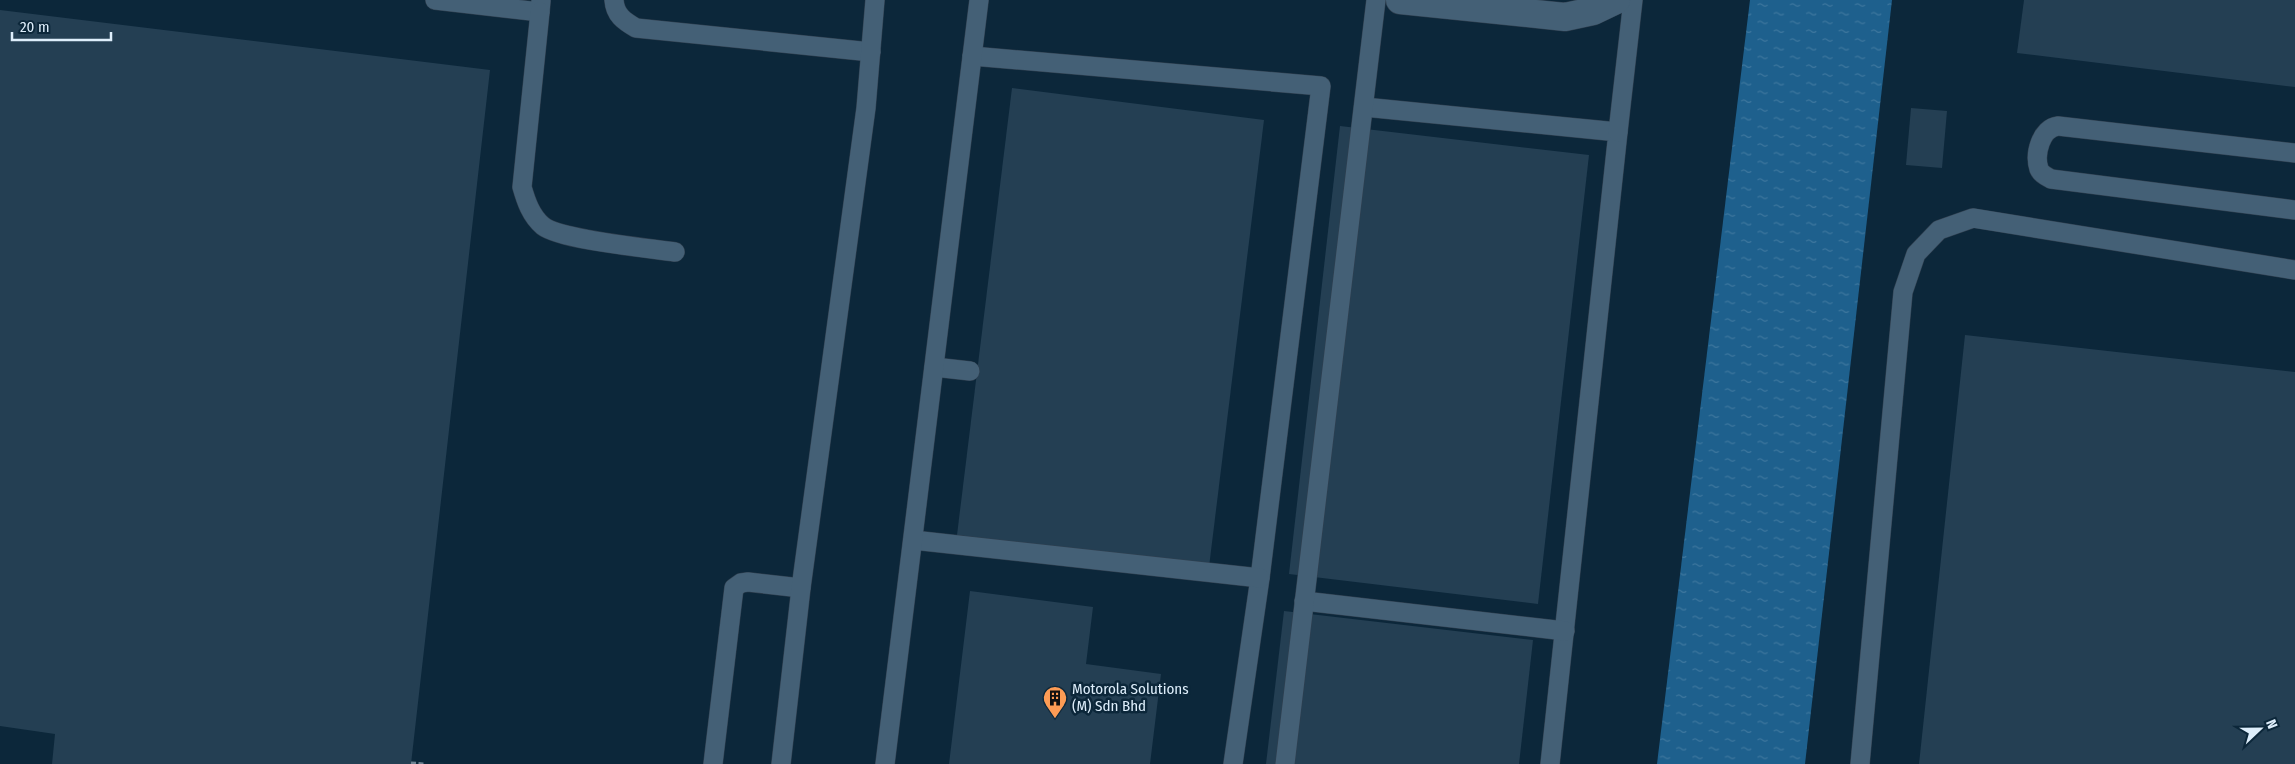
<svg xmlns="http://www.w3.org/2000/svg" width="2295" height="764" font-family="'Fira Sans Condensed',sans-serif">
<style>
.water{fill:url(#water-ripples)}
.building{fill:#243f53}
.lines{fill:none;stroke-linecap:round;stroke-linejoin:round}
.lane-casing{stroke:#314050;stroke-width:20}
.street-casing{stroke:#314050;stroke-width:29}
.path{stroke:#6d8393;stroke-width:3;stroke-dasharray:5 2.5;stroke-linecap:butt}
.lane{stroke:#446076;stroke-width:19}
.street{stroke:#446076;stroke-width:28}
.labels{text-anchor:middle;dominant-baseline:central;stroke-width:5;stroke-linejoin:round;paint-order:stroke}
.poi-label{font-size:15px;fill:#deeefb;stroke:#0c273a;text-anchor:start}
</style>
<defs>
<pattern id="water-ripples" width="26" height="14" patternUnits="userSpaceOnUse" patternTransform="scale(1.25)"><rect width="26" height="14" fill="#1e608d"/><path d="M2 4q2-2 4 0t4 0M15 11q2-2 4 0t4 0" fill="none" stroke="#3e779e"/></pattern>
</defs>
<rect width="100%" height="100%" fill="#0c273a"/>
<polygon class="water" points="1750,0 1892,0 1805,764 1657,764"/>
<g class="building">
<polygon points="2024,0 2295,0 2295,87 2017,53"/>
<polygon points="0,10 490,70 411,764 52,764 55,734 0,726"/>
<polygon points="1012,88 1264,120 1209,567 957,535"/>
<polygon points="1911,108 1947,111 1942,168 1906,165"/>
<polygon points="1340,126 1589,155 1538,604 1289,574"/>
<polygon points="1965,335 2295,372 2295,764 1919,764"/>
<polygon points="970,591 1093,607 1086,664 1161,674 1150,764 949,764"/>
<polygon points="1284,611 1533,640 1519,764 1266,764"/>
</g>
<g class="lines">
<g class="lane-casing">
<g id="lane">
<polyline points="435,0 540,12 541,1"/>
<path d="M614 0C615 15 624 21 636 28L871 52"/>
<path d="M540 12 522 187C526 201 531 216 543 226 561 240 648 248 675 252"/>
<polyline points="972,56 1321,86 1260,578 1233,764"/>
<polyline points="1364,107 1618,132 1550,764"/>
<polyline points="1618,132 1633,0"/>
<path d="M2295 153 2058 126C2041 128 2034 154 2039 169 2041 174 2046 176 2051 179L2295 210"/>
<polyline points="934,367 970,371"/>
<polyline points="913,540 1260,578"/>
<polyline points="1304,601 1565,631"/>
<polyline points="713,764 734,588 741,583 748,582 801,588"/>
<polyline points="781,764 801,588 866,108 875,0"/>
<polyline points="885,764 979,0"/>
<polyline points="1285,764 1376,0"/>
<polyline points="1860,764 1903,292 1916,254 1939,230 1973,218 2295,270"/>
</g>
</g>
<g class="street-casing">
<polyline id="street" points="1400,0 1565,17 1593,11 1616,0"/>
</g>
<polyline class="path" points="411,763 425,764"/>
<use href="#lane" class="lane"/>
<use href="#street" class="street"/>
</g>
<defs>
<g id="building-pin" transform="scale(1.25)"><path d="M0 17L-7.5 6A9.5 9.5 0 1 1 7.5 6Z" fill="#fd9c55" stroke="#0c273a"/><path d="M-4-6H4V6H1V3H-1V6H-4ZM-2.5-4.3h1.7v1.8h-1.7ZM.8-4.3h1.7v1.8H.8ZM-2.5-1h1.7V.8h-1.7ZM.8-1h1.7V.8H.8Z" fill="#111"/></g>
</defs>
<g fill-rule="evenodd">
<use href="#building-pin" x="1055" y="698"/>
</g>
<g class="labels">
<g class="poi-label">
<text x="1072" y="689">Motorola Solutions<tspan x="1072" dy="17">(M) Sdn Bhd</tspan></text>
</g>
</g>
<g transform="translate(2260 729) rotate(68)" stroke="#0c273a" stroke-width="4" paint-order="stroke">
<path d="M0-4L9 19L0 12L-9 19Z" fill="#deeefb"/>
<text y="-8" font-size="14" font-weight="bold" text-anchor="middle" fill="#deeefb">N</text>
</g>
<path d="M12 32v8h99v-8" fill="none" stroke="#deeefb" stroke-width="2.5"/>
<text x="20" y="32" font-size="15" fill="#deeefb" stroke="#0c273a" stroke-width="4" paint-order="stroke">20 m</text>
</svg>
